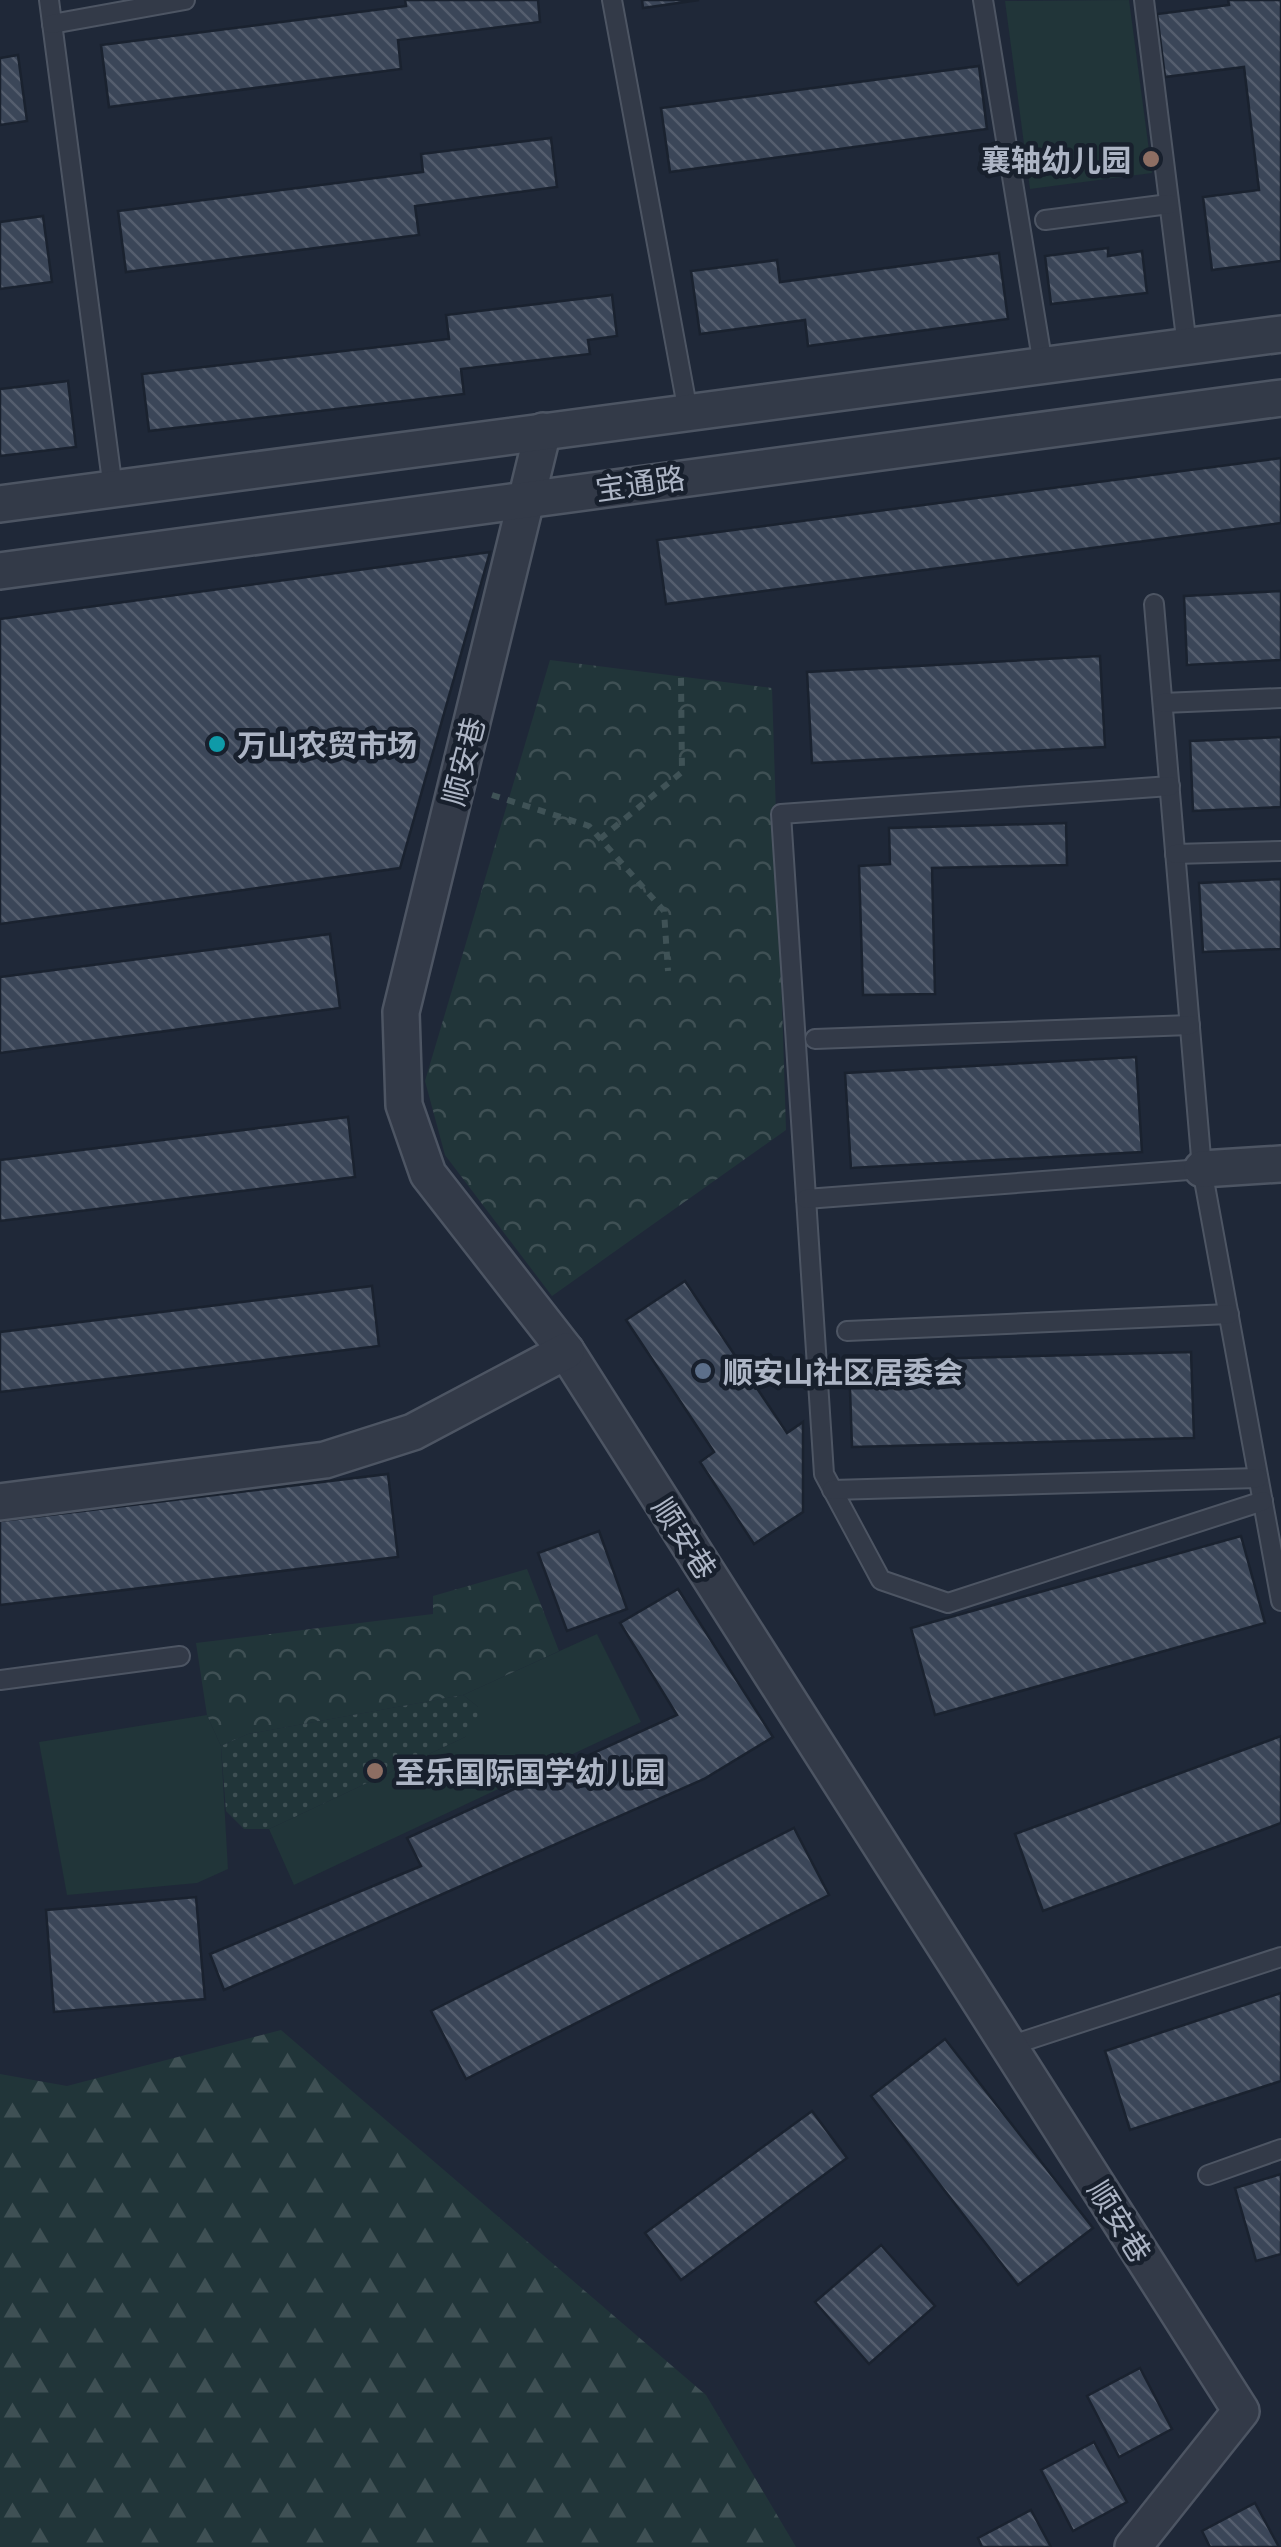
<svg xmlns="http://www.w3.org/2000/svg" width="1281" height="2547" font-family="'Noto Sans','Noto Sans SC',sans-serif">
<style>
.grass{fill:#213539}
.forest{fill:url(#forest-firs)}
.park{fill:url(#park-crowns)}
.garden{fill:url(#garden-dots)}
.building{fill:url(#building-back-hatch);stroke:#1a222f;stroke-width:2.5}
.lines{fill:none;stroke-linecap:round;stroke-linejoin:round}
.lane-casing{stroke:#4d5563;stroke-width:22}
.street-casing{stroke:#4d5563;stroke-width:40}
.path{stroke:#3f5256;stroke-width:6;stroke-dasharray:8 8;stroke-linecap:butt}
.lane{stroke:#333a48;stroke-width:18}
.street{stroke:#333a48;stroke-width:35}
.education-dot{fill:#8d6e63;stroke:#18202d;stroke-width:4}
.culture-dot{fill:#0f9aa8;stroke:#18202d;stroke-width:4}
.service-dot{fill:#5c6f8a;stroke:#18202d;stroke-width:4}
.labels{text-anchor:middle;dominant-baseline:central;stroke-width:9;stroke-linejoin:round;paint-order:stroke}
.poi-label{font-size:30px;font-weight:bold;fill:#adb5c5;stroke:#18202d;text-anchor:start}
.street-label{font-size:30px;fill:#adb5c5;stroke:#18202d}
</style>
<defs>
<pattern id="forest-firs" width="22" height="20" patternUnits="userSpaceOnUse" patternTransform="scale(2.5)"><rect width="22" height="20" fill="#213539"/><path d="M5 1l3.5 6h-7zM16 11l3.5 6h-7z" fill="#3f5054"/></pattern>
<pattern id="park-crowns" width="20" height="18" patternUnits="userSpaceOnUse" patternTransform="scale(2.5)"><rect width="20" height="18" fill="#213539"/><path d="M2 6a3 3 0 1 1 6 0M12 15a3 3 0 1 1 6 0" fill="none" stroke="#3f5054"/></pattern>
<pattern id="garden-dots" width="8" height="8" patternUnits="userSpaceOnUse" patternTransform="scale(2.5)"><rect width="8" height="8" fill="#213539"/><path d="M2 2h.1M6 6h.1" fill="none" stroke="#3f5054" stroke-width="1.8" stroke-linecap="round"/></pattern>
<pattern id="building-back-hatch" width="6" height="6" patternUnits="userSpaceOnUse" patternTransform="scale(2.5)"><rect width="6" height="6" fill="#3b4658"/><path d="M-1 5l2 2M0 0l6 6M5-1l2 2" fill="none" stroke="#555e6e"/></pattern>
</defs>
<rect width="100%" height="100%" fill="#1f2838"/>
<g class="grass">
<polygon points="1129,0 1152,173 1030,189 1005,1"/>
<polygon points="597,1634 641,1722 294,1885 269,1829 465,1737 478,1707 463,1695"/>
<polygon points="207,1715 221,1746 228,1869 197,1883 67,1895 39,1742"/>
</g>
<polygon class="forest" points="281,2030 706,2395 796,2547 0,2547 0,2074 67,2086"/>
<g class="park">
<polygon points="550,660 772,688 786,1130 552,1296 445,1155 425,1081"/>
<polygon points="527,1569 559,1651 463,1695 248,1734 221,1746 207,1715 196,1643 433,1614 433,1596"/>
</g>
<polygon class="garden" points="463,1695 478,1707 479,1722 465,1737 269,1829 244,1829 226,1811 221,1746 248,1734"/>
<g class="building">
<polygon points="405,0 538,0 540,22 398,40 401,69 109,107 101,45 406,6"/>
<polygon points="642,0 699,0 643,8"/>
<polygon points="1228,0 1281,0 1281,261 1212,270 1203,197 1259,190 1244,67 1165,77 1157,14 1229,5"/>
<polygon points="18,55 27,121 0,125 0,58"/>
<polygon points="979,66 987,129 670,172 661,108"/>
<polygon points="551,138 557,187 415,206 419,235 126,272 118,211 423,172 421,154"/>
<polygon points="43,216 52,282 0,289 0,222"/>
<polygon points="1108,248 1108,256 1142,251 1147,293 1051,304 1045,256"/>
<polygon points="999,253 1008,319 808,346 805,320 700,334 691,271 777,260 780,282"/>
<polygon points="612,295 617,336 588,340 590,354 461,369 464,394 149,431 142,374 449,339 446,315"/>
<polygon points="68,381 76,447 0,456 0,389"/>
<polygon points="1281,458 1281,523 666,604 657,540"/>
<polygon points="490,552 400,868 0,924 0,619"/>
<polygon points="1281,591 1281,660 1187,665 1184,596"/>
<polygon points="1100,656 1105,747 812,763 807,672"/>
<polygon points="1281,737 1281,807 1193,811 1190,741"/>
<polygon points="1066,823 1067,865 932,868 935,994 863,995 859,866 890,864 889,828"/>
<polygon points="1281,879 1281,949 1203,952 1199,883"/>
<polygon points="330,934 340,1008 0,1053 0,977"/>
<polygon points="1136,1057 1142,1152 851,1168 845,1073"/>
<polygon points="348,1117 355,1177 0,1221 0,1160"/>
<polygon points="685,1281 787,1433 803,1422 803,1512 754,1544 700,1462 714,1452 626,1320"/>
<polygon points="372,1286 379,1346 0,1392 0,1332"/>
<polygon points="1191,1352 1194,1438 852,1447 849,1361"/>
<polygon points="388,1474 398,1557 0,1605 0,1521"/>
<polygon points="599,1531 627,1609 567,1631 538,1553"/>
<polygon points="1241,1536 1265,1623 935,1715 911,1628"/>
<polygon points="678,1589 773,1737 704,1779 224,1990 210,1954 421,1866 407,1838 677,1715 620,1623"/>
<polygon points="1281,1736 1281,1823 1043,1911 1015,1834"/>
<polygon points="794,1828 829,1895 466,2079 431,2011"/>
<polygon points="196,1897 205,1999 54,2012 46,1910"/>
<polygon points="1281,1993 1281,2081 1130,2130 1105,2051"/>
<polygon points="945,2039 1093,2228 1018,2285 871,2096"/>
<polygon points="812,2111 847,2158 681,2280 645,2233"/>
<polygon points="1281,2174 1281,2254 1256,2261 1235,2188"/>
<polygon points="881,2245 935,2306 869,2364 815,2302"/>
<polygon points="1140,2368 1172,2429 1119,2457 1087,2396"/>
<polygon points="1094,2442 1127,2502 1073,2531 1041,2470"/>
<polygon points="1255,2503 1279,2547 1210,2547 1202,2531"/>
<polygon points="1031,2510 1051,2547 982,2547 978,2538"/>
</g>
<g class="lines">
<g class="lane-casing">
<g id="lane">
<polyline points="49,0 113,489"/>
<polyline points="612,0 688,412"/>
<polyline points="983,0 1043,365"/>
<polyline points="1144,0 1187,346"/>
<polyline points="52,24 185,0"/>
<polyline points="1045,220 1169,204"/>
<polyline points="1154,604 1202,1169 1281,1601"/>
<polyline points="1163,703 1281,698"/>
<polyline points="1170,786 781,814 824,1474 881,1580 948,1603 1263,1501"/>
<polyline points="1175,854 1281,851"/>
<polyline points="815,1039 1190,1025"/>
<polyline points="806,1199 1202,1169"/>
<polyline points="847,1331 1229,1314"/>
<polyline points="832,1490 1258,1478"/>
<polyline points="0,1680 180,1656"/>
<polyline points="1009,2046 1281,1957"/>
<polyline points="1208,2175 1281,2149"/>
</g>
</g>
<g class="street-casing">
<g id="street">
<polyline points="543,431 401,1012 404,1105 428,1174 566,1351 1241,2411 1133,2547"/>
<polyline points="0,504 1281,334"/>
<polyline points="0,571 1281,398"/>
<polyline points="1202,1169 1281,1164"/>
<polyline points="0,1502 325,1460 413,1432 566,1351"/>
</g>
</g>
<g class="path">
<polyline points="492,795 589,826 664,911 668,971"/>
<polyline points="600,839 682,772 681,677"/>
</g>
<use href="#lane" class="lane"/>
<use href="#street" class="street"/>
</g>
<g class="education-dot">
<circle cx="1151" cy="159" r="10"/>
<circle cx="375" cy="1771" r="10"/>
</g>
<circle class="culture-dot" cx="217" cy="744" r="10"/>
<circle class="service-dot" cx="703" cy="1371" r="10"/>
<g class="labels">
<g class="poi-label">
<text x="1131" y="159" text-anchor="end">襄轴幼儿园</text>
<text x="237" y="744">万山农贸市场</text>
<text x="723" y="1371">顺安山社区居委会</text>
<text x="395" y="1771">至乐国际国学幼儿园</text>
</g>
<g class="street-label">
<text transform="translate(640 483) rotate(-8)">宝通路</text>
<text transform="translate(463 761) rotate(-76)">顺安巷</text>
<text transform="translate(685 1538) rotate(57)">顺安巷</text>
<text transform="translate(1120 2221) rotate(58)">顺安巷</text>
</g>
</g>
</svg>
